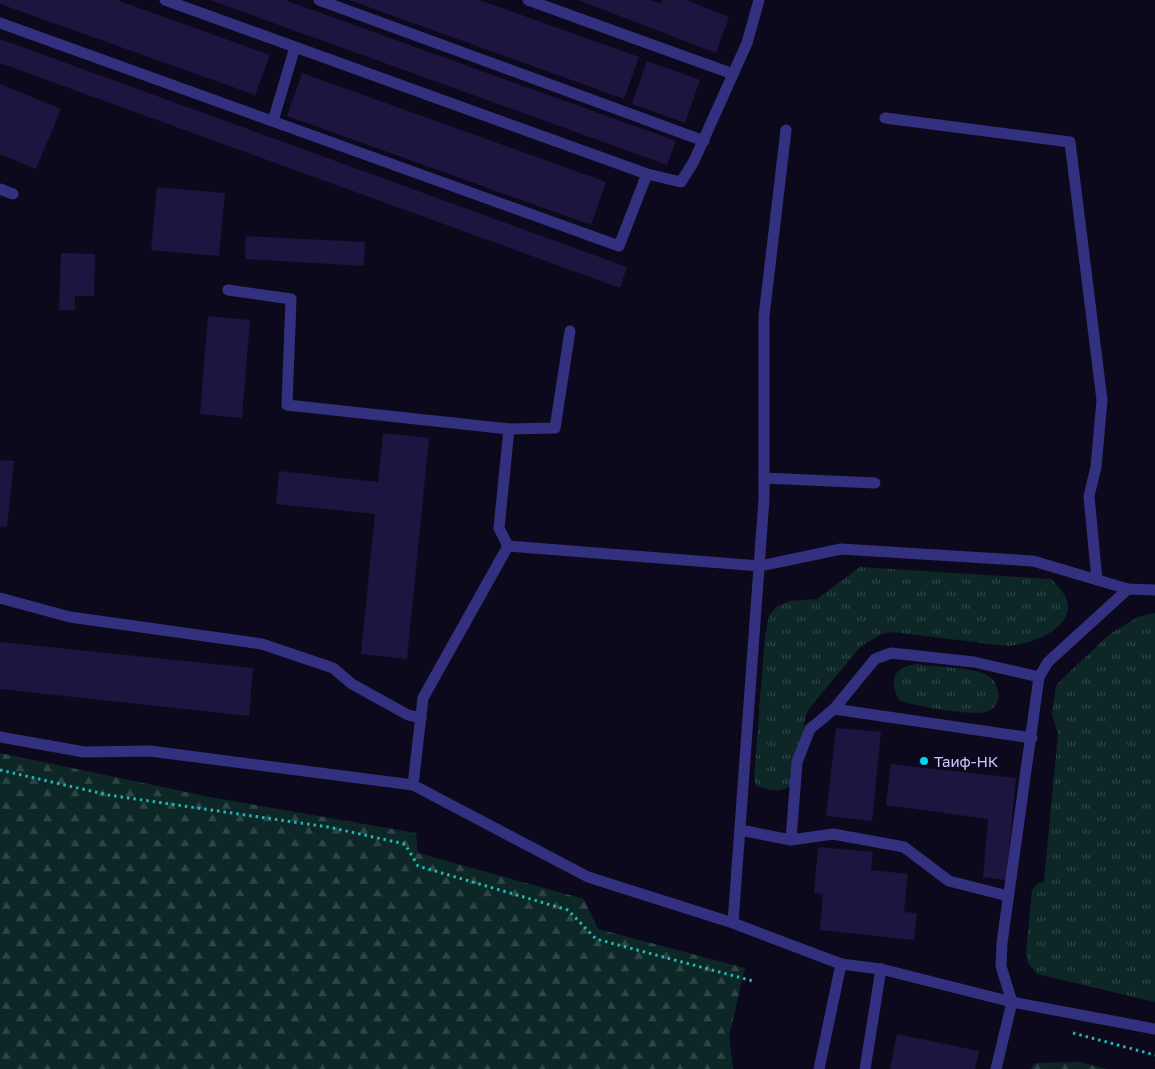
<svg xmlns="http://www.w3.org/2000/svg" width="1155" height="1069" font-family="'Golos Text',sans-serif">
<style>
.grass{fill:url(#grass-tufts)}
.forest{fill:url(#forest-firs)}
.building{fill:#1d143f}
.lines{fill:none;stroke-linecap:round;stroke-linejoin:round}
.path{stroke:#21b6af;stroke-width:3;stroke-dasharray:2.5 4;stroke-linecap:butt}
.lane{stroke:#343080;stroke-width:11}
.poi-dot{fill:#00d5f0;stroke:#0d091c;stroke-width:2}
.labels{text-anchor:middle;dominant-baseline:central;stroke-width:4.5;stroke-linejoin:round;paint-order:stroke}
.poi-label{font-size:15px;fill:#ccc5ff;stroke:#0d091c;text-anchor:start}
</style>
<defs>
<pattern id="grass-tufts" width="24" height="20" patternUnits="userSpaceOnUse" patternTransform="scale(1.25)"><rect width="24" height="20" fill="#0c2726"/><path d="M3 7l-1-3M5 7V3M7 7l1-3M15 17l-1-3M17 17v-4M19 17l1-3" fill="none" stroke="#2e4547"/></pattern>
<pattern id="forest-firs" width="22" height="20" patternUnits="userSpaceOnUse" patternTransform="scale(1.25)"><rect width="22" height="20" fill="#0c2726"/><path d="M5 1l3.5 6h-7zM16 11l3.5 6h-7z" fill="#2e4547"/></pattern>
</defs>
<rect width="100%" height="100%" fill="#0d091c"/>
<g class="grass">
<path d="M860 567 1051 579C1058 586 1068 596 1068 606 1069 631 1027 645 1007 646L893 632 882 634 861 646 808 710 805 719 798 778C789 793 770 793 756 785L754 778 765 636 769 616 776 607 789 601 817 599Z"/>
<polygon points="1155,613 1155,1002 1037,974 1028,963 1026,953 1032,890 1038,883 1044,882 1058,734 1052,714 1056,686 1063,678 1111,633 1138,617"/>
<path d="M917 664C934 667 970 667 985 674 993 677 997 684 998 692 1000 701 995 709 986 712 973 716 912 706 899 700 889 680 893 667 917 664Z"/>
</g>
<g class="forest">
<polygon points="0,753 210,797 416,833 418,853 584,899 598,929 745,968 729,1037 733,1069 0,1069"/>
<polygon points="1079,1062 1107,1069 1031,1069 1035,1063"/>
</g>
<g class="building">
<polygon points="0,0 117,0 270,55 255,95 0,4"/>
<polygon points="210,0 285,0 676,141 667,165"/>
<polygon points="349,0 479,0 639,57 624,99"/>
<polygon points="578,0 650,0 661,4 662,0 686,0 729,17 716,53"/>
<polygon points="0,39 627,267 620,288 0,63"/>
<polygon points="647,61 700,80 685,123 632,104"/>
<polygon points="302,73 606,182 591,225 287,116"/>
<polygon points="0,84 61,109 36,169 0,154"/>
<polygon points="157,187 225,193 219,256 151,250"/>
<polygon points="246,236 365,242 364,266 245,259"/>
<polygon points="61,253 95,254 94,296 75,296 75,310 59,310"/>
<polygon points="208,316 250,320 242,418 200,414"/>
<polygon points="383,433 429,438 407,659 361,654 375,514 276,504 279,471 378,482"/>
<polygon points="0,460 14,461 7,527 0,526"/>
<polygon points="0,642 253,668 249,716 0,689"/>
<polygon points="836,728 881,732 872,821 826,816"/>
<polygon points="891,764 1016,778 1006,880 983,877 988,819 886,805"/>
<polygon points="818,847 873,852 871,870 908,874 904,912 917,913 914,940 820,930 823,894 814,893"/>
<polygon points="897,1034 979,1051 975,1069 890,1069"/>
</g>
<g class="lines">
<g class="path">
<polyline points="0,770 108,795 328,827 405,844 418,866 568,910 596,939 753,981"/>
<polyline points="1073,1033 1155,1055"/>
</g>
<g class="lane">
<polyline points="319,0 704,141"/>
<polyline points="528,0 733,74"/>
<polyline points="0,23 619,246 647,174 165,0"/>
<polyline points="885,118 1070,142 1102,400 1096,467 1089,496 1097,580"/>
<polyline points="273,121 295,47"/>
<polyline points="647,174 681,182 694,161 747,43 759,0"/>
<polyline points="0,189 13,194"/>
<polyline points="228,290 291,299 287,405 509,429"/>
<polyline points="764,478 875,483"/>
<polyline points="508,546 499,528 509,429 555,428 570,331"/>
<polyline points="1155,590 1128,589 1033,561 841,549 760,566 508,546 423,698 413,785 588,877 733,923 841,964 881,969 1012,1002 1155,1029"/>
<polyline points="0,598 70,617 262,644 333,668 352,684 408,715 421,718"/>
<polyline points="834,709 875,659 891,653 974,662 1039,677"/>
<polyline points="0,737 84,752 150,751 413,785"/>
<polyline points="740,830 791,840 797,762 810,729 834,709 1032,738"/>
<polyline points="791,840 833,834 904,847 949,881 1008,896"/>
<polyline points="733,923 764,499 764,316 786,130"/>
<polyline points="819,1069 841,964"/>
<polyline points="865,1069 881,969"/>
<polyline points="996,1069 1012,1002 1001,966 1002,943 1039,677 1048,662 1128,589"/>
</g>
</g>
<circle class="poi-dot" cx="924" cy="761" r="5"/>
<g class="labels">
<g class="poi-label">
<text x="934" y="761">Таиф-НК</text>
</g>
</g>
</svg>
